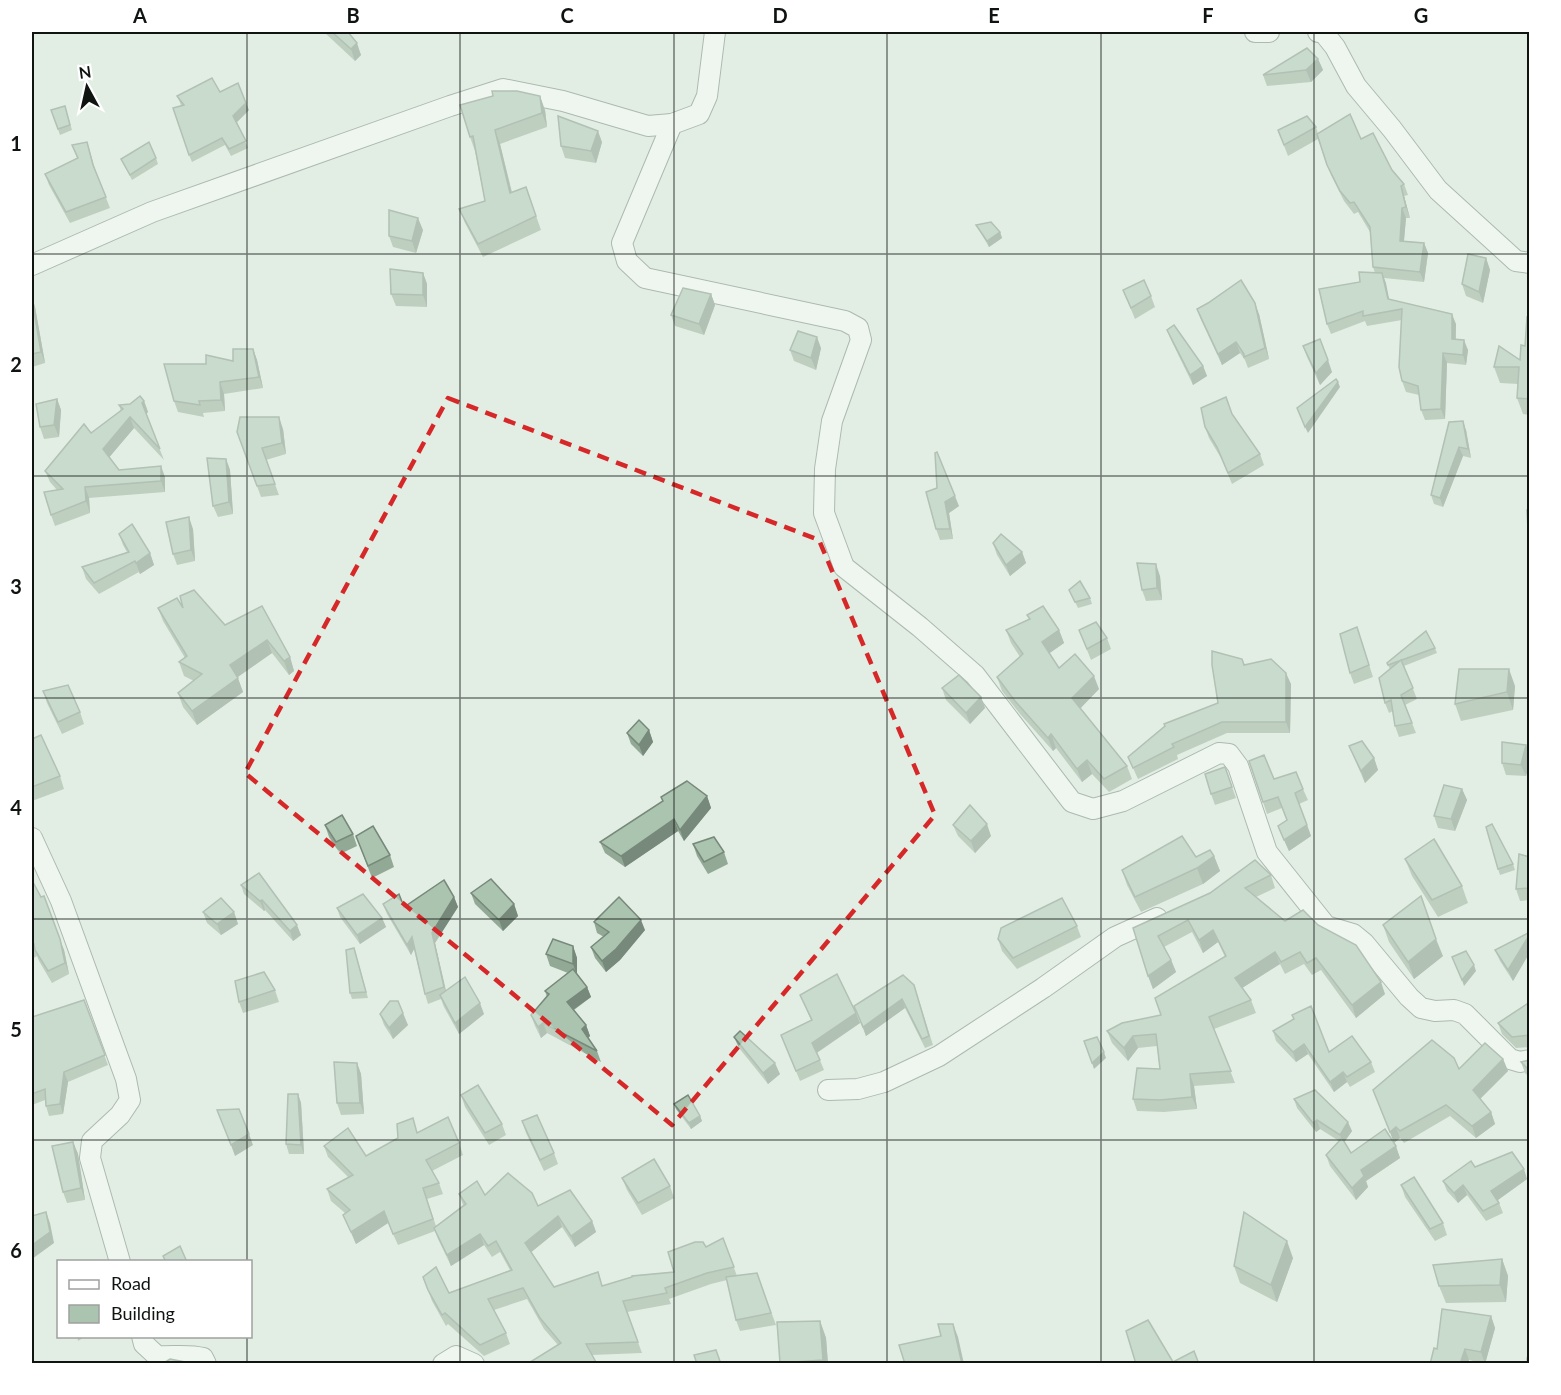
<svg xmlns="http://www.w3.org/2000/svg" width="1561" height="1395" font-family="Lato,sans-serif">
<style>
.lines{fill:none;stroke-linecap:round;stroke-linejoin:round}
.minor-casing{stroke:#6e7870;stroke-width:22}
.minor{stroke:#fff;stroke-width:20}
.wall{fill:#92a996}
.shaded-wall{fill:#77897a}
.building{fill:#aac4af;stroke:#77897a;stroke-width:1.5}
.marked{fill:none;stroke:#d62828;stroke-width:4.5;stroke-dasharray:12 8;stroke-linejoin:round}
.grid{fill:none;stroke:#101411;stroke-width:1.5;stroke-opacity:0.55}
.neatline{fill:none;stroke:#101411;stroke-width:2}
.grid-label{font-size:20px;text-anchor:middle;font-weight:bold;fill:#101411}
</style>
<rect width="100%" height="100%" fill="#e2eee4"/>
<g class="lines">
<g class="minor-casing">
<g id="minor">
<polyline points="1255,32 1269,32"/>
<polyline points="1318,32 1323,32 1335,47 1356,86 1392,129 1438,190 1516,261 1530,263"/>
<polyline points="672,124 622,243 627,261 645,278 845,321 858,328 861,340 832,421 825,469 824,513 844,567 920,627 975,675 1072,802 1093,809 1123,801 1219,753 1229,754 1238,766 1267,852 1326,926 1353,934 1364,943 1409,997 1421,1008 1435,1011 1454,1010 1465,1014 1510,1059 1520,1062 1530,1060"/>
<polyline points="32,265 152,212 450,106 503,89 563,101 648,126 672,124 699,114 707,96 715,32"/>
<polyline points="32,838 61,901 126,1079 130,1100 120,1115 92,1141 90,1158 120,1262"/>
<polyline points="828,1090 858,1089 884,1082 939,1056 1043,988 1115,937 1157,918"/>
<path d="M142 1336 144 1344 157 1356C172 1357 188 1354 203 1358L206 1364"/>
<polyline points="443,1364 456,1356 474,1364"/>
</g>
</g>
<use href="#minor" class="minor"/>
</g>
<g class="wall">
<polygon points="324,32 348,32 361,55 355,61"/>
<polygon points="1318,59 1323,70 1311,82 1267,86 1263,75"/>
<polygon points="220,92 249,110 237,122 248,148 231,156 225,145 192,162 189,155 181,105 177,96"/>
<polygon points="65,106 72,130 60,135 51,110"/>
<polygon points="545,110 547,127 500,144 512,192 526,187 541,230 483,257 465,223 459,209 485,201 475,151 470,137"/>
<polygon points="1316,127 1318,134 1361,139 1392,170 1404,184 1408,195 1404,196 1410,218 1406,218 1404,241 1424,243 1428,253 1424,282 1384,278 1389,300 1456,324 1456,339 1468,350 1466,365 1447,363 1445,419 1425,420 1421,410 1419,395 1406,392 1402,381 1402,320 1367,326 1365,321 1331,334 1327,324 1360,282 1375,273 1373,267 1370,232 1358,212 1354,214 1344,201 1331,175 1318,139 1288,156 1278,130"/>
<polygon points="87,142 96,172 110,208 70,223 49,185 45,174 77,158 72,145"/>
<polygon points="602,142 596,163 565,158 561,146"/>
<polygon points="156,158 158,164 132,180 121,159"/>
<polygon points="976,225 1000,232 1002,238 989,247 979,230"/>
<polygon points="423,230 416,253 393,247 389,236"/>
<polygon points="1486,258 1490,270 1483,303 1466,296 1462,284"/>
<polygon points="423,273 427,284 427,307 396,306 391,294"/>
<polygon points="1123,290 1151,296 1155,307 1135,319"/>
<polygon points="711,294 715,305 704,335 675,326 671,315"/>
<polygon points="32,297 35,307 45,363 32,367"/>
<polygon points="1197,309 1259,314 1269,359 1248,368 1245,360 1240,353 1222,365 1201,320"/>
<polygon points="1530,318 1530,415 1523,414 1517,398 1518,384 1500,383 1494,367 1520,360 1525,346"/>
<polygon points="1167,330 1203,366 1207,376 1193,385 1171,340"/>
<polygon points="1303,346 1332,372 1320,385 1307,357"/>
<polygon points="821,348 816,370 794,361 790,350"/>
<polygon points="253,349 257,360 263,388 224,394 225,411 203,413 204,417 178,412 174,401 206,364 233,361"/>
<polygon points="57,399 61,410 59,437 44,439 40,427"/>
<polygon points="144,401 148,412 146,414 164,460 134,428 109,457 119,470 165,477 165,492 89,498 90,513 55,526 51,515 57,490 50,482 45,471 91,433 121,411 119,405 130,404"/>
<polygon points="1232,415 1260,454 1264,465 1232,484 1221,458 1209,438 1205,427"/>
<polygon points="283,429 286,454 266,460 279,495 261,497 237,432"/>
<polygon points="1466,430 1471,458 1463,456 1443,507 1434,504 1431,495"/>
<polygon points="226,459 230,470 233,514 218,517 213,506"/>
<polygon points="926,492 959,506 949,513 953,539 940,540 936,529"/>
<polygon points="193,529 195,561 177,565 173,554"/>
<polygon points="119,534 150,553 154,565 140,574 139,572 99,594 86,579 82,567 127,552 123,545"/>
<polygon points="993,543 1022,552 1026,563 1010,576 997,555"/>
<polygon points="1160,576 1162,600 1146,601 1142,590"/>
<polygon points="1069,590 1090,598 1092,604 1078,608"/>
<polygon points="262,606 290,657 294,671 289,675 272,653 237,677 243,692 197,725 183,707 178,693 194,681 184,676 179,662 185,658 163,621 158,608 183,608 225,625"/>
<polygon points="1027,615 1059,630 1064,643 1049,653 1059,668 1099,689 1080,708 1127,766 1132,779 1109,792 1092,774 1082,782 1056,748 1053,751 1020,714 1002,691 997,677 1020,657 1011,643 1006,630 1029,619"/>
<polygon points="1357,627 1373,677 1354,684 1350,673"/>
<polygon points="1079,630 1107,638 1111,649 1091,660"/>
<polygon points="1435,648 1437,653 1404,666 1417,699 1405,705 1416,733 1399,737 1395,726 1393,711 1389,713 1385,703 1390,669 1387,663"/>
<polygon points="1242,659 1245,665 1291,684 1290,733 1227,733 1177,755 1178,759 1138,779 1128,757 1218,703"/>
<polygon points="1515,686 1513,710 1461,721 1455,704"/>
<polygon points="942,688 981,697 985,708 970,724 946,700"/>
<polygon points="43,691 80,712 84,724 62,734 47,703"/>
<polygon points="649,730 653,742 643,756 631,744 627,733"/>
<polygon points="32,739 60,776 64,789 32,801"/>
<polygon points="1526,745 1530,755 1530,760 1526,776 1506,775 1502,763"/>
<polygon points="1349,746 1374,758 1378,770 1365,783"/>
<polygon points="1249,761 1274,779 1303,789 1308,800 1299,804 1311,836 1289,851 1278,826 1287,820 1282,808 1267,814"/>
<polygon points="1225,767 1236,798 1215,805 1211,794"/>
<polygon points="1462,789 1467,800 1455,831 1438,828 1434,816"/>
<polygon points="707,796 711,808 684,841 678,831 625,867 605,853 600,842 663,802 661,797"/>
<polygon points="325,825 353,834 357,846 340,854 329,837"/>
<polygon points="953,825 991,836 975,853 958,836"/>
<polygon points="356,836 390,855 394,867 372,878"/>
<polygon points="693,844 724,852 728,864 708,874 697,856"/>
<polygon points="1214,856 1220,871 1203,884 1141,912 1127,885 1122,870 1196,857"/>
<polygon points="1530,857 1530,900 1520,901 1516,889"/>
<polygon points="1405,859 1462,886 1468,903 1438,917 1412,876"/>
<polygon points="1513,864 1515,870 1500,875 1498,869"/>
<polygon points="259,873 301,935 293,941 265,910 264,911 244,894 241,885"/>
<polygon points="1271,875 1275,888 1256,897 1285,921 1385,994 1356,1018 1321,970 1312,975 1304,964 1285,974 1280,964 1242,988 1251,1000 1256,1013 1214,1029 1235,1083 1194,1086 1197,1109 1164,1112 1137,1111 1133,1099 1160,1069 1157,1046 1138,1048 1128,1061 1112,1043 1107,1031 1161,1015 1225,957 1218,942 1203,953 1192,932 1164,947 1171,960 1176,972 1153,989 1133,928"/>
<polygon points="32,886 64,950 69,974 52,983 39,961 37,956 32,959"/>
<polygon points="471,893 514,904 518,916 503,931 475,904"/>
<polygon points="454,897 458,907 435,943 446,990 484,1014 459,1034 444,1007 441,999 428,1004 425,994 414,949 411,955 387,914 383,904 404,907"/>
<polygon points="337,908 382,918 386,927 360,944 340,917"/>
<polygon points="203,912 234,912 238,924 221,935 207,923"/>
<polygon points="594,922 645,930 620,960 606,972 595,958 591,947 604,937 597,933"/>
<polygon points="1383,925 1443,956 1414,979 1389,942"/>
<polygon points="1077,926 1081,937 1017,969 1002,951 998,939"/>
<polygon points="1530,932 1530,952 1513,981 1500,961 1495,950"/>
<polygon points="573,946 577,958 577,975 587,987 591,997 574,1010 586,1025 590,1036 588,1038 597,1051 601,1062 547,1033 541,1038 535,1026 531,1015 547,997 545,991 568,973 550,966 546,954"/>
<polygon points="354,948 356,954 368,998 352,999 350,993"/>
<polygon points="275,990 279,1002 243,1013 239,1002"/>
<polygon points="917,994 933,1045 925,1048 905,1008 866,1036 854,1006"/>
<polygon points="800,995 856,1013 860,1023 817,1053 824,1070 800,1081 781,1035 811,1020"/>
<polygon points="84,1000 108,1065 68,1082 63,1114 49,1116 46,1106 45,1100 32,1105 32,1017"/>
<polygon points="1530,1002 1530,1047 1516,1048 1502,1034 1498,1023"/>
<polygon points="380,1014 408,1025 393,1039 384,1025"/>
<polygon points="1292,1015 1329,1052 1371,1062 1375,1072 1350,1087 1347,1082 1334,1092 1308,1054 1296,1062 1276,1041 1273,1031 1294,1019"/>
<polygon points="734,1037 780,1074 768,1084 739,1048"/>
<polygon points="1503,1059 1508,1071 1480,1099 1491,1112 1495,1124 1476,1138 1450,1116 1404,1143 1400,1138 1394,1143 1400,1158 1366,1181 1368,1187 1356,1200 1330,1166 1326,1155 1339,1141 1320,1129 1316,1132 1297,1108 1294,1099 1352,1131 1344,1142 1351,1153 1394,1142 1373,1090 1459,1069"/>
<polygon points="1530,1060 1530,1078 1525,1073 1521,1062"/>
<polygon points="357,1063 361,1074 364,1114 341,1115 337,1103"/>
<polygon points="298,1094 301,1103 304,1154 289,1154 286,1144"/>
<polygon points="461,1095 502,1124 506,1135 489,1145 465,1107"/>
<polygon points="674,1104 700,1116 702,1121 691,1129 676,1109"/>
<polygon points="522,1121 554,1153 558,1164 544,1171 526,1133"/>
<polygon points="418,1132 459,1143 463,1155 432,1171 439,1183 443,1194 427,1199 436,1226 463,1205 459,1194 485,1195 538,1206 592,1221 596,1232 575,1247 562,1227 531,1252 554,1287 603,1286 674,1272 706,1247 723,1238 737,1276 757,1273 776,1325 740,1331 736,1320 727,1280 711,1284 669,1299 671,1304 627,1312 642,1353 592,1355 558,1345 544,1329 527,1299 494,1310 506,1333 510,1344 484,1356 448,1324 446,1326 432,1301 423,1277 449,1293 510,1270 500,1252 492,1257 484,1245 451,1266 438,1239 435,1231 398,1245 388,1223 356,1244 343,1215 345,1213 331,1201 327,1189 348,1177 328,1157 324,1146 366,1156"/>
<polygon points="73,1142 78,1154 85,1200 67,1203 63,1192"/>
<polygon points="1475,1167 1527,1179 1498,1200 1503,1213 1486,1221 1467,1195 1458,1203 1447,1191 1443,1181"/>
<polygon points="622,1178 670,1186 674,1198 642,1215 627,1190"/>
<polygon points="1401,1185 1443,1223 1447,1235 1435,1241 1405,1197"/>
<polygon points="1293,1258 1277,1302 1240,1283 1234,1266"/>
<polygon points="1502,1259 1508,1276 1506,1302 1446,1303 1439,1286"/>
<polygon points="1491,1316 1495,1328 1485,1364 1469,1360 1437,1349"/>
<polygon points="820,1321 826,1338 828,1364 780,1364"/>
<polygon points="77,1336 86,1336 78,1341"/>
</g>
<g class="shaded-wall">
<polygon points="357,43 361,55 355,61 351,49"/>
<polygon points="1318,59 1323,70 1311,82 1306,70"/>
<polygon points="540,96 545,110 547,127 542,113"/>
<polygon points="246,103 249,110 236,123 233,116"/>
<polygon points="495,130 500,144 515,207 510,193"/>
<polygon points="598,131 602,142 596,163 591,151"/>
<polygon points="1401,186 1404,196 1410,218 1406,207"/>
<polygon points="1402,208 1406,218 1403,251 1400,241"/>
<polygon points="418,218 423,230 416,253 412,241"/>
<polygon points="1000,232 1002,238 989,247 987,241"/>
<polygon points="1424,243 1428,253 1424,282 1420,272"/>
<polygon points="1486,258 1490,270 1483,303 1479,292"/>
<polygon points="423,273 427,284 427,307 423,295"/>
<polygon points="1382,273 1386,283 1391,309 1388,299"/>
<polygon points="711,294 715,305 704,335 699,324"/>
<polygon points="32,297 35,307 45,363 41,352"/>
<polygon points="1255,303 1259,314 1269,359 1265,348"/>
<polygon points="1452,314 1456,324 1455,349 1452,339"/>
<polygon points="817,337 821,348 816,370 811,358"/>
<polygon points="1464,340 1468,350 1466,365 1463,355"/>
<polygon points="1236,342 1240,353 1222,365 1218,354"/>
<polygon points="253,349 257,360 263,388 259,377"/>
<polygon points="1443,353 1447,363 1445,419 1441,409"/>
<polygon points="1328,360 1332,372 1320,385 1316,373"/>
<polygon points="1203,366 1207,376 1193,385 1190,375"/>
<polygon points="220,382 224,394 225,411 221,400"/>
<polygon points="1338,382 1340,387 1308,433 1305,427"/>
<polygon points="57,399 61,410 59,437 54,425"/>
<polygon points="144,401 148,412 146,414 142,403"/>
<polygon points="130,417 134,428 107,460 103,449"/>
<polygon points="279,417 283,429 286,454 282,443"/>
<polygon points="1463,421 1466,430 1471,458 1468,449"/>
<polygon points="1459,447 1463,456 1443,507 1440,498"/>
<polygon points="226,459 230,470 233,514 229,502"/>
<polygon points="161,466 165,477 165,492 161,481"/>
<polygon points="85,487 89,498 90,513 86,501"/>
<polygon points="955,496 959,506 949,513 953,539 950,529 945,502"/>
<polygon points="189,517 193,529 195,561 191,550"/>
<polygon points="1022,552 1026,563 1010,576 1006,565"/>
<polygon points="150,553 154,565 140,574 136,563"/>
<polygon points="1156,564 1160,576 1162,600 1157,588"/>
<polygon points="1059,630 1064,643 1047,655 1042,642"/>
<polygon points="267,640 272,653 235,679 230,665"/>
<polygon points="290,657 294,671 289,675 284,661"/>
<polygon points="1509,669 1515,686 1513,710 1507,692"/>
<polygon points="1286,673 1291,684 1290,733 1286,722"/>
<polygon points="1094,676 1099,689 1077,712 1072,698"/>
<polygon points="238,678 243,692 197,725 192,711"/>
<polygon points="981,697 985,708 970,724 966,713"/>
<polygon points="649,730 653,742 643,756 639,745"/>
<polygon points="1051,734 1056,748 1053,751 1048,738"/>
<polygon points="1526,745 1530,755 1530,760 1526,776 1521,765"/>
<polygon points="1374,758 1378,770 1365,783 1361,771"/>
<polygon points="1087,760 1092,774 1082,782 1077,769"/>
<polygon points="1462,789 1467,800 1455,831 1451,819"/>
<polygon points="707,796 711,808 684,841 680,830"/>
<polygon points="674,819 678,831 625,867 621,856"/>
<polygon points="987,824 991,836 975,853 971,841"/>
<polygon points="1307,825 1311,836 1289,851 1284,840"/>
<polygon points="1214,856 1220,871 1203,884 1197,868"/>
<polygon points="44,896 64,950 69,974 65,963"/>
<polygon points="454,897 458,907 435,943 447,997 444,987 432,933"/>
<polygon points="262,900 265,910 264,911 260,901"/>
<polygon points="514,904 518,916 503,931 499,920"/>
<polygon points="234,912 238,924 221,935 217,924"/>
<polygon points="382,918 386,927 360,944 357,935"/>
<polygon points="641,920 645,930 620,960 606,972 602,961"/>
<polygon points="297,925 301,935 293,941 290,931"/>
<polygon points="1213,930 1218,942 1203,953 1199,940"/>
<polygon points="1530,934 1530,952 1513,981 1508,970"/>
<polygon points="412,937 415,947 411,955 407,945"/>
<polygon points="1436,939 1443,956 1414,979 1408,962"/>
<polygon points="573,946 577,958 577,976 573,964"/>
<polygon points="1275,952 1280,964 1239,990 1235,978"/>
<polygon points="1171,960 1176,972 1153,989 1148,976"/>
<polygon points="1474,965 1476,971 1464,986 1462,980"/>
<polygon points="1381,982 1385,994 1356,1018 1352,1005"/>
<polygon points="587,987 591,997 570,1012 567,1002"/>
<polygon points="902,999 905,1008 866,1036 863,1027"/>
<polygon points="480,1003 484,1014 459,1034 455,1023"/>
<polygon points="403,1013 408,1025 393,1039 389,1028"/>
<polygon points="856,1013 860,1023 816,1053 812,1043"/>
<polygon points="543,1023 547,1033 541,1038 538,1027"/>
<polygon points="586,1025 590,1036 586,1040 582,1029"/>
<polygon points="1133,1036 1138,1048 1128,1061 1124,1048"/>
<polygon points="1304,1044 1308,1054 1296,1062 1293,1052"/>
<polygon points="1104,1052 1106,1058 1094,1069 1092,1063"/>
<polygon points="1503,1059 1508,1071 1477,1102 1473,1090"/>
<polygon points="357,1063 361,1074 364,1114 360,1103"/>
<polygon points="775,1063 780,1074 768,1084 763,1073"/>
<polygon points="64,1072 68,1082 63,1114 60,1104"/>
<polygon points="1343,1072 1347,1082 1334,1092 1330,1082"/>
<polygon points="1190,1074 1194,1086 1197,1109 1192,1097"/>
<polygon points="298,1094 301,1103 304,1154 301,1145"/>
<polygon points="1491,1112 1495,1124 1476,1138 1472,1126"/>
<polygon points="700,1116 702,1121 691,1129 689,1123"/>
<polygon points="1317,1120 1320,1129 1316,1132 1313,1123"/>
<polygon points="1348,1122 1352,1131 1343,1144 1340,1135"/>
<polygon points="1396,1127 1400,1138 1394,1143 1390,1132"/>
<polygon points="249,1134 253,1145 235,1156 231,1145"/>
<polygon points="73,1142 78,1154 85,1200 81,1188"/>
<polygon points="1396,1146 1400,1158 1366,1181 1368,1187 1356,1200 1352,1188 1361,1170"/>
<polygon points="1524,1169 1527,1179 1495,1202 1491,1191"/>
<polygon points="1463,1185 1467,1195 1458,1203 1454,1193"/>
<polygon points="384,1211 388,1223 356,1244 351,1232"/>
<polygon points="46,1212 50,1223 54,1243 32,1259 32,1245"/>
<polygon points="558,1216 562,1227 529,1254 525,1243"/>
<polygon points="592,1221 596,1232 575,1247 571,1236"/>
<polygon points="480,1234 484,1245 451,1266 447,1255"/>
<polygon points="1287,1241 1293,1258 1277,1302 1271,1285"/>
<polygon points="1502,1259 1508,1276 1506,1302 1500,1285"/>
<polygon points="1491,1316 1495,1328 1485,1364 1481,1352"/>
<polygon points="820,1321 826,1338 828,1364 824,1364 823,1360"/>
<polygon points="953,1324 958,1337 964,1364 962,1364"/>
<polygon points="1465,1349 1469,1360 1468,1364 1460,1364"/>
</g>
<g class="building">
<polygon points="332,32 348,32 357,43 351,49"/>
<polygon points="1307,48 1318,59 1306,70 1263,75"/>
<polygon points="212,78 220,92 238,83 246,103 233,116 246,141 229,149 222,138 189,155 173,108 184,105 177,96"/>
<polygon points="492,91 517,91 540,96 542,113 495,130 510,193 526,187 536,216 478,244 459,209 485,201 473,136 470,137 460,105 493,96"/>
<polygon points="65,106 70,125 58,129 51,110"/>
<polygon points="1350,114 1361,139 1373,133 1392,170 1404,184 1401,186 1406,207 1402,208 1400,241 1424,243 1420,272 1373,267 1370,227 1354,202 1350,203 1340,191 1327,165 1317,134"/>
<polygon points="558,116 598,131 591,151 561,146"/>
<polygon points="1307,116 1316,127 1284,145 1278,130"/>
<polygon points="87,142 93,165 106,197 66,212 45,174 78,158 72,145"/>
<polygon points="149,142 156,158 130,175 121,159"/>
<polygon points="389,210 418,218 412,241 389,236"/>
<polygon points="991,222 1000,232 987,241 976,225"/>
<polygon points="1468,254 1486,258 1479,292 1462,284"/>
<polygon points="390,269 423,273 423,295 391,294"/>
<polygon points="1359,272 1382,273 1388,299 1452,314 1452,339 1464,340 1463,355 1443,353 1441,409 1421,410 1418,386 1402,381 1399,367 1402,309 1363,316 1363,311 1327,324 1319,289 1360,282"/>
<polygon points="1144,280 1151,296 1131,308 1123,290"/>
<polygon points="1241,280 1255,303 1265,348 1244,357 1244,354 1236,342 1218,354 1197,309 1208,303"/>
<polygon points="683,288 711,294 699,324 671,315"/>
<polygon points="1530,294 1530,311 1528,310"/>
<polygon points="32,299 41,352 32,354"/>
<polygon points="1527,317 1530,318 1530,399 1517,398 1519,367 1494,367 1499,346 1520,360 1521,345 1525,346"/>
<polygon points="1174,325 1203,366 1190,375 1167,330"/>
<polygon points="798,331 817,337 811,358 790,350"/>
<polygon points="1320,339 1328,360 1316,373 1303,346"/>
<polygon points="233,349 253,349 259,377 220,382 221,400 199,401 200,405 174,401 164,364 206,364 206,355 233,361"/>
<polygon points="1336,379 1338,382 1305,427 1297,408"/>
<polygon points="140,396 144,401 142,403 160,449 130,417 103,449 119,470 161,466 161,481 85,487 86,501 51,515 44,492 63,489 45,471 84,424 91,433 123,409 119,405 130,404"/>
<polygon points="1226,397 1232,414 1260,454 1228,473 1217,447 1205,427 1201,408"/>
<polygon points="57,399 54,425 40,427 36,404"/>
<polygon points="240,417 279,417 282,443 262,448 275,484 257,486 237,432"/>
<polygon points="1463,421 1468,449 1459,447 1440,498 1431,495 1449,422"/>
<polygon points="937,452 955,496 945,502 950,529 936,529 926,492 937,488 935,453"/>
<polygon points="207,458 226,459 229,502 213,506"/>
<polygon points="1527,510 1530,510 1530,529 1528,529"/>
<polygon points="189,517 191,550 173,554 166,522"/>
<polygon points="132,524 150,553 136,563 135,561 94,583 82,567 129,552 119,534"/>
<polygon points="1001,534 1022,552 1006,565 993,543"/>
<polygon points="1137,563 1156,564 1157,588 1142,590"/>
<polygon points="1080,581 1090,598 1075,602 1069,590"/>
<polygon points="194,590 225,625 262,606 290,657 284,661 267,640 230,665 238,678 192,711 178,693 202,674 179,662 187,656 158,608 177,598 183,608 180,596"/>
<polygon points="1043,606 1059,630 1042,642 1059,668 1075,654 1094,676 1072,698 1127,766 1104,779 1087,760 1077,769 1051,734 1048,738 1015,701 997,677 1023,654 1006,630 1030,619 1027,615"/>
<polygon points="1096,622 1107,638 1087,649 1079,630"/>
<polygon points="1357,627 1369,665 1350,673 1340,634"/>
<polygon points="1426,631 1435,648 1388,665 1387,663"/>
<polygon points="1212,651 1242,659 1244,665 1271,659 1286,673 1286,722 1222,722 1172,744 1174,747 1133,768 1128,757 1165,726 1164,724 1218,703 1212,665"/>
<polygon points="1401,660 1413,688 1401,695 1412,723 1395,726 1391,700 1385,703 1379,678"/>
<polygon points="1459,669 1509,669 1507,692 1455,704"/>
<polygon points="959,675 981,697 966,713 942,688"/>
<polygon points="68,685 80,712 58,722 43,691"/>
<polygon points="639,720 649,730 639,745 627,733"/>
<polygon points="41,735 60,776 32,787 32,739"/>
<polygon points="1362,741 1374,758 1361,771 1349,746"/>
<polygon points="1502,742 1526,745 1521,765 1502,763"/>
<polygon points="1264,755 1274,779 1296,772 1303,789 1295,793 1307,825 1284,840 1278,826 1287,820 1278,797 1263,802 1249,761"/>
<polygon points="1225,767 1232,787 1211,794 1205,774"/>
<polygon points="687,781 707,796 680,830 674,819 621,856 600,842 663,801 661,797"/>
<polygon points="1444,785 1462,789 1451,819 1434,816"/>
<polygon points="970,805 987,824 971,841 953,825"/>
<polygon points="342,815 353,834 336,842 325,825"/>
<polygon points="1492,824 1513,864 1498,869 1486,827"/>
<polygon points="373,826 390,855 368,866 356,836"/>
<polygon points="1182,836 1196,857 1210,850 1214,856 1197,868 1135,897 1122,870"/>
<polygon points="714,837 724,852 704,862 693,844"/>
<polygon points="1434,839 1462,886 1432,900 1405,859"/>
<polygon points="1519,854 1530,857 1530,888 1516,889"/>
<polygon points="1255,860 1271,875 1245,888 1285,921 1303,910 1318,925 1356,945 1381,982 1352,1005 1316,958 1307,963 1300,952 1281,962 1275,952 1235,978 1251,1000 1209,1017 1231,1071 1190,1074 1192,1097 1160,1100 1133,1099 1137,1068 1160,1069 1156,1034 1133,1036 1124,1048 1107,1031 1122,1023 1161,1015 1155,998 1226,956 1213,930 1199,940 1188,920 1158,936 1171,960 1148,976 1133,928 1210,893"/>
<polygon points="259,873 297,925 290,931 262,900 260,901 241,885"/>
<polygon points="491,879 514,904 499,920 471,893"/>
<polygon points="444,880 454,897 432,933 444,987 425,994 412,937 407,945 383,904 399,894 404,907"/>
<polygon points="34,884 41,897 44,896 60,939 65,963 48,971 35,950 34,944 32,945 32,886"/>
<polygon points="363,894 382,918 357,935 337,908"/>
<polygon points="1421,896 1436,939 1408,962 1383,925"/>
<polygon points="619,897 641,920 616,949 602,961 591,947 609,932 594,922"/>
<polygon points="221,898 234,912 217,924 203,912"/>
<polygon points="1062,898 1077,926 1013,958 998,939 1001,928"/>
<polygon points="1530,932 1530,934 1508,970 1495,950"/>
<polygon points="553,939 573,946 573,964 546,954"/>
<polygon points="354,948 366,992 350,993 346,950"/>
<polygon points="1466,951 1474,965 1462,980 1452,957"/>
<polygon points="573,969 587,987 567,1002 586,1025 582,1029 597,1051 543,1023 538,1027 531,1015 549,994 545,991"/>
<polygon points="264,972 275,990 239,1002 235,981"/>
<polygon points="837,974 856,1013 812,1043 820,1060 796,1071 781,1035 812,1020 800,995"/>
<polygon points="903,975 914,985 929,1036 922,1039 902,999 863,1027 854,1006"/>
<polygon points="465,977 480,1003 455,1023 440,995"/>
<polygon points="84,1000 105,1055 64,1072 60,1104 46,1106 45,1089 32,1094 32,1017"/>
<polygon points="390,1001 398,1001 403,1013 389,1028 380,1014"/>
<polygon points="1530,1002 1530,1035 1512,1037 1498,1023"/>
<polygon points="1311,1006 1329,1052 1352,1036 1371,1062 1347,1077 1343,1072 1330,1082 1304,1044 1293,1052 1273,1031 1294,1019 1292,1015"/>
<polygon points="740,1031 775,1063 763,1073 734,1037"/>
<polygon points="1097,1037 1104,1052 1092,1063 1084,1041"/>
<polygon points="1432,1040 1454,1058 1459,1069 1485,1043 1503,1059 1473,1090 1491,1112 1472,1126 1446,1105 1400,1131 1396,1127 1390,1132 1373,1090"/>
<polygon points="1529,1060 1530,1060 1530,1071 1521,1062"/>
<polygon points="334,1062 357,1063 360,1103 337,1103"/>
<polygon points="478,1085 502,1124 485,1133 461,1095"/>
<polygon points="1315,1090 1348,1122 1340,1135 1317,1120 1313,1123 1294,1099"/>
<polygon points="288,1094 298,1094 301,1145 286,1144"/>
<polygon points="688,1095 700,1116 689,1123 674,1104"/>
<polygon points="239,1109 249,1134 231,1145 217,1110"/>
<polygon points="537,1115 554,1153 540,1160 522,1121"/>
<polygon points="448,1117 459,1143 426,1160 439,1183 423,1188 433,1219 393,1234 384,1211 351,1232 343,1215 350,1210 327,1189 353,1175 324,1146 348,1128 366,1156 398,1138 397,1124 413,1118 417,1133"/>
<polygon points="1385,1129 1396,1146 1361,1170 1364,1176 1352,1188 1326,1155 1342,1138 1351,1153"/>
<polygon points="73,1142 81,1188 63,1192 52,1146"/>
<polygon points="1512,1152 1524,1169 1491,1191 1499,1203 1483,1211 1463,1185 1454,1193 1443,1181 1471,1161 1475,1167"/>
<polygon points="654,1159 670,1186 638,1203 622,1178"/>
<polygon points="508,1173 532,1193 538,1206 570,1190 592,1221 571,1236 558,1216 525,1243 554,1287 598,1272 602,1286 632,1277 632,1276 674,1272 668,1252 695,1242 703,1242 706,1247 723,1238 734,1267 707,1273 665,1288 667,1293 623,1301 638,1342 586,1344 597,1364 527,1364 561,1343 540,1318 523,1288 488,1299 506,1333 480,1345 445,1313 442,1315 428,1290 423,1277 436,1267 449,1293 512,1270 496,1241 488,1246 480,1234 447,1255 434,1228 466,1204 459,1194 477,1181 485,1195"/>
<polygon points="1414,1177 1443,1223 1430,1229 1401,1185"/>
<polygon points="46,1212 50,1232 32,1245 32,1216"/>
<polygon points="1244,1212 1287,1241 1271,1285 1234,1266"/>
<polygon points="180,1246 187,1262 166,1262 163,1256"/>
<polygon points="1502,1259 1500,1285 1439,1286 1433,1265"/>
<polygon points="757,1273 771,1313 736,1320 726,1277"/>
<polygon points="1442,1309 1491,1316 1481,1352 1465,1349 1460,1364 1430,1364 1434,1348 1437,1349"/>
<polygon points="1148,1320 1173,1362 1194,1351 1199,1364 1136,1364 1126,1331"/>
<polygon points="820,1321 823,1360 780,1363 777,1322"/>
<polygon points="938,1324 953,1324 962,1364 905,1364 899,1345 941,1336"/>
<polygon points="1530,1347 1530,1364 1528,1364 1527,1359"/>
<polygon points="716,1350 721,1364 697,1364 694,1355"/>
<polygon points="170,1359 190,1363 191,1364 162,1364"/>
</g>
<path d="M0 0H1561V1395H0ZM448 398 819 540 935 815 672 1125 245 773Z" fill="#e2eee4" fill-opacity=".55" fill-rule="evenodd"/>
<path class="marked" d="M448 398 819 540 935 815 672 1125 245 773Z"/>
<path class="grid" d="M247 32V1262M460 32V1364M674 32V1364M887 32V1364M1101 32V1364M1314 32V1364M32 254H1530M32 476H1530M32 698H1530M32 919H1530M32 1140H1530M247 1336V1364"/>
<rect width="1561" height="1395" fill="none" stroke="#ffffff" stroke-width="66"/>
<rect x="57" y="1260" width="195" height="78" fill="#ffffff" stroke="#9fa1a0" stroke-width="1.5"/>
<rect x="69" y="1280" width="30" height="9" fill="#ffffff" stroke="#9fa1a0" stroke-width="1.5"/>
<text x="111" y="1290" font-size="18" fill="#101411">Road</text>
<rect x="69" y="1305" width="30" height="18" fill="#aac4af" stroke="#9fa1a0" stroke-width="1.5"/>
<text x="111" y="1320" font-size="18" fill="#101411">Building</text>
<g transform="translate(87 87) rotate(352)" stroke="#ffffff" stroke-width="4.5" paint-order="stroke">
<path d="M0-4.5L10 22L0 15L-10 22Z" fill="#101411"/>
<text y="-9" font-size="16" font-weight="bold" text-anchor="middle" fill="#101411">N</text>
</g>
<rect x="33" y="33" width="1495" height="1329" class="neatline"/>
<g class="grid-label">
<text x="140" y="23">A</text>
<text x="353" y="23">B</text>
<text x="567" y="23">C</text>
<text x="780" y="23">D</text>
<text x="994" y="23">E</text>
<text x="1208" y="23">F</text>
<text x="1421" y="23">G</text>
<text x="16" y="151">1</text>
<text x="16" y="372">2</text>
<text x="16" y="594">3</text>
<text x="16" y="815">4</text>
<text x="16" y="1037">5</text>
<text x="16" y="1258">6</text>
</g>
</svg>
